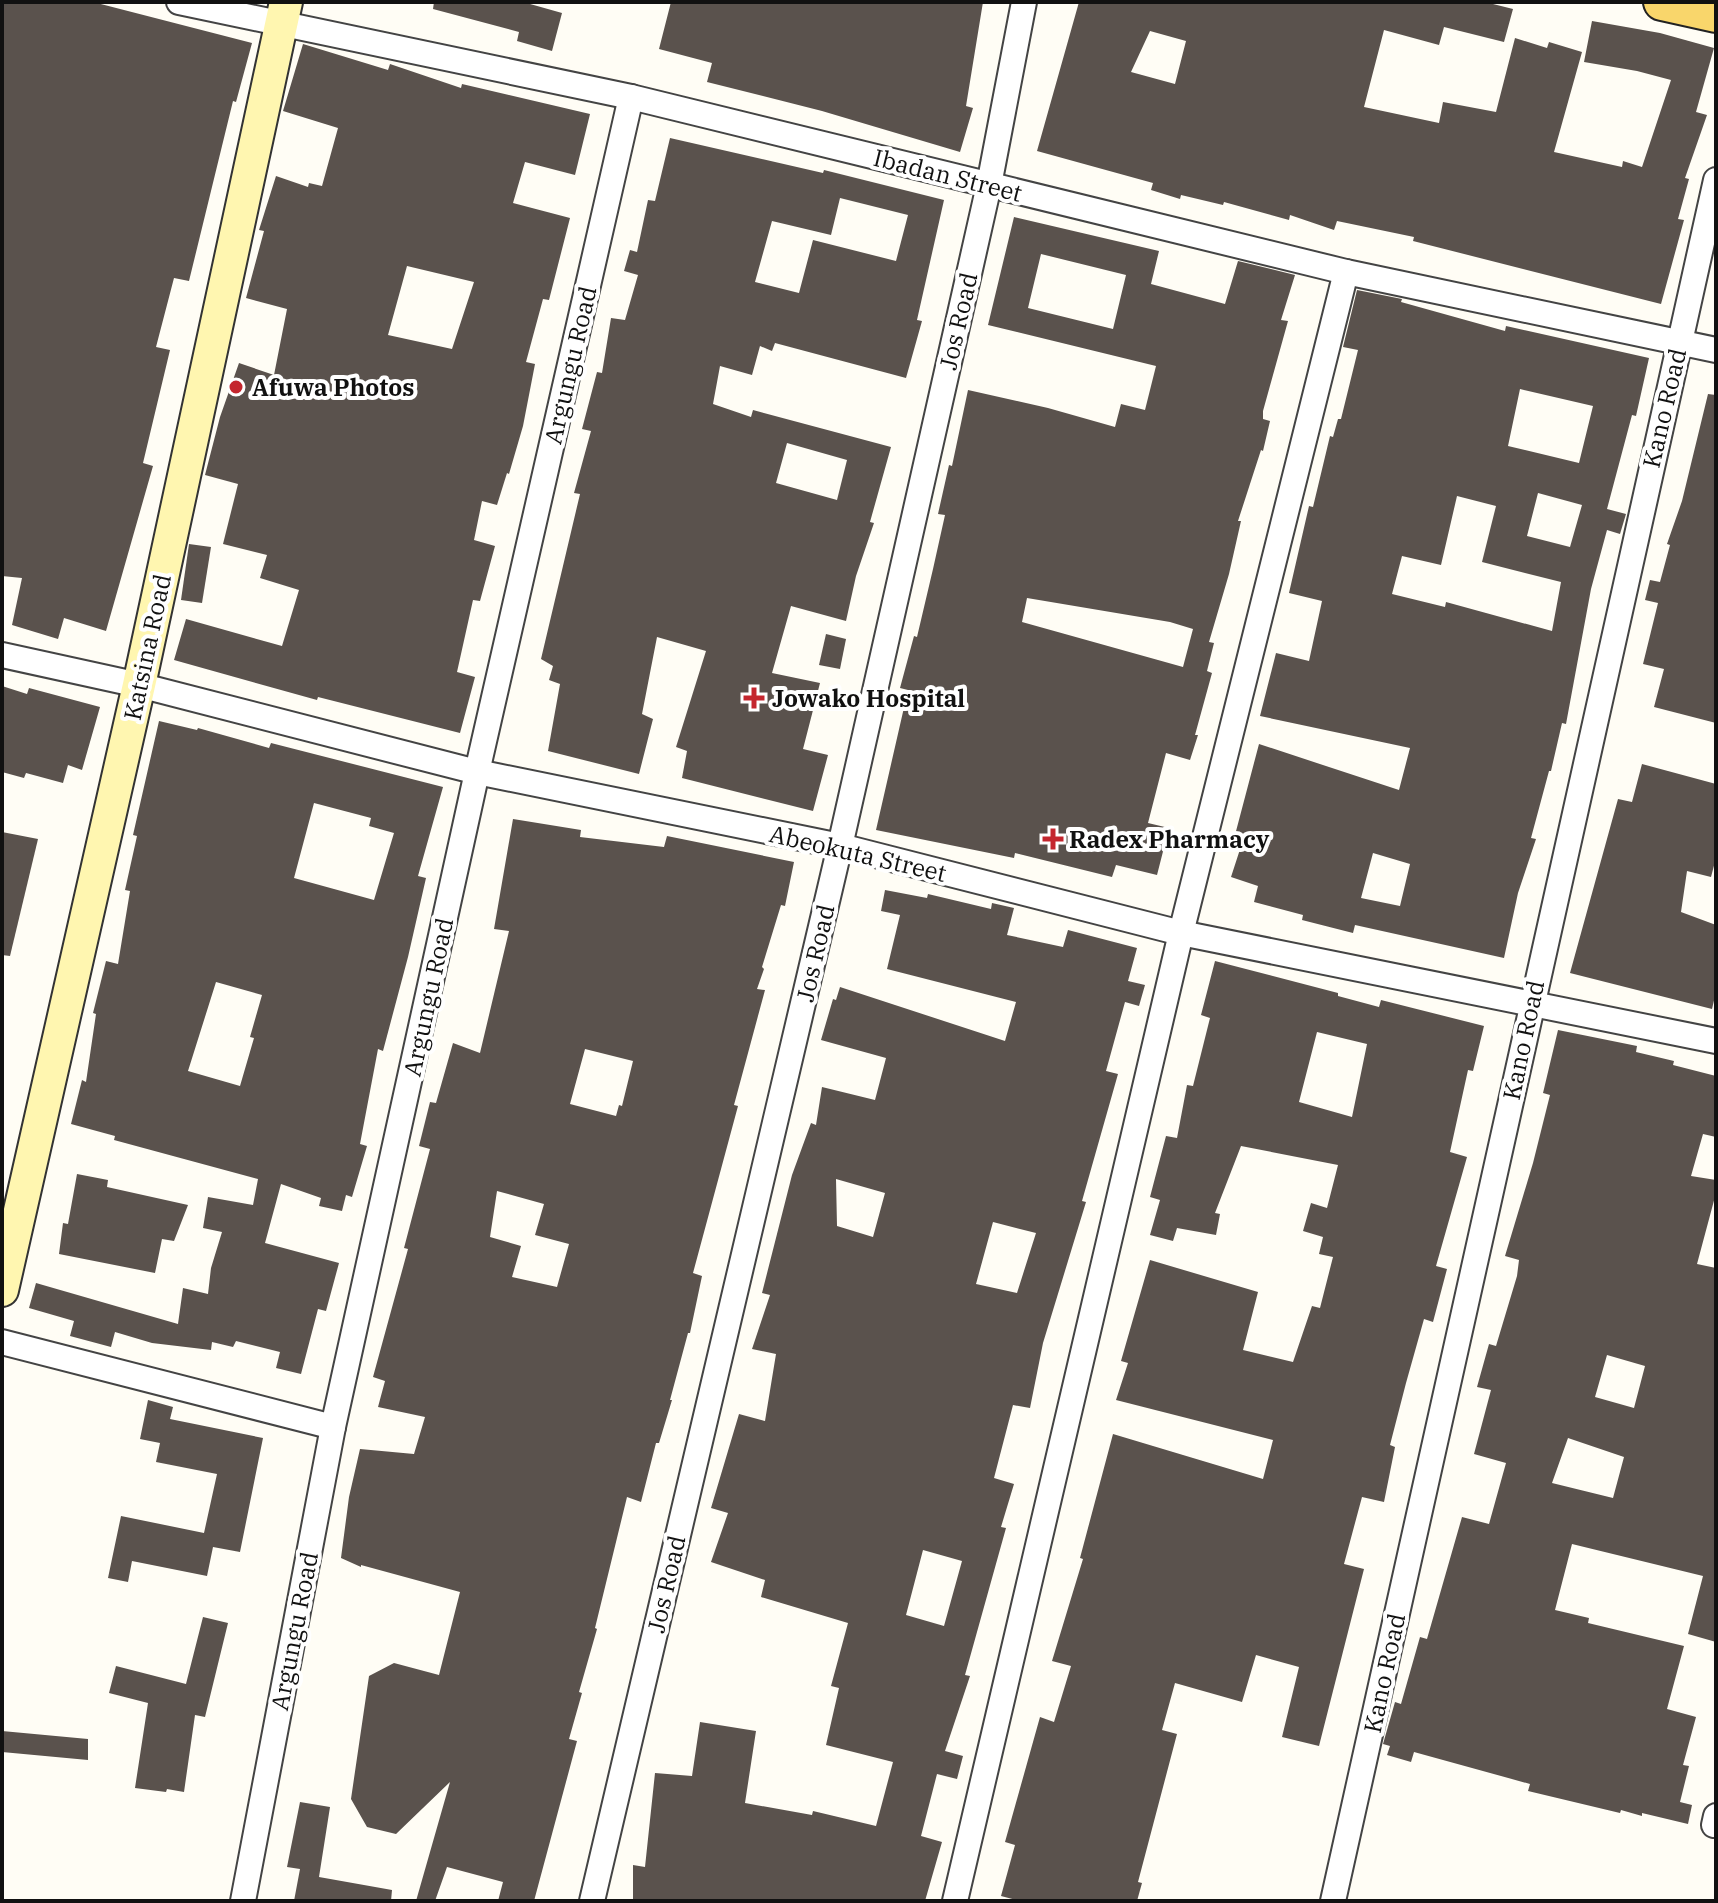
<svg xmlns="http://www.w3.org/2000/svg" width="1718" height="1903" font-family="'IBM Plex Serif',serif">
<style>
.building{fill:#5a524d;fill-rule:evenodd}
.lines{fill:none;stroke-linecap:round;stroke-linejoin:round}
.street-casing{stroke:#444;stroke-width:28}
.secondary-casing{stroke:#333;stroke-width:36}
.primary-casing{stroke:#222;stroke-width:40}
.street{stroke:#fff;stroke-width:24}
.secondary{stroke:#fff6b0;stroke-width:32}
.primary{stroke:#f9d66b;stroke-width:36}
.poi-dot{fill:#c4262e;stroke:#fff;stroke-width:3}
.labels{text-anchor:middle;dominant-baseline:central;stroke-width:8;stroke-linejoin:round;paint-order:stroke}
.street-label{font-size:24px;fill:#111;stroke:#fff}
.poi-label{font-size:24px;font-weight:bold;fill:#111;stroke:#fff;text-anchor:start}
</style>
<rect width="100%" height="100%" fill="#fffdf5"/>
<g class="building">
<polygon points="2,2 93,2 252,43 236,102 233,101 189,281 174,278 156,347 170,350 143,463 153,466 106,631 64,618 58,639 12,625 22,578 2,576"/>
<polygon points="434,2 523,2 562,13 552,51 517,41 519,32 433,9"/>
<polygon points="671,2 983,2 966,106 973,108 960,152 822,111 707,82 712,63 659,49"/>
<path d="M1079 2H1485L1513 9 1504 42 1444 27 1439 45 1384 30 1364 107 1439 123 1443 102 1496 112 1515 38 1547 48 1549 42 1582 52 1554 152 1622 167 1623 161 1642 167 1671 80 1637 71 1584 62 1592 21 1660 33 1714 48 1696 112 1707 115 1685 178 1689 179 1678 219 1684 220 1661 304 1413 241 1414 237 1337 221 1334 230 1290 215 1289 220 1224 202 1223 205 1181 195 1180 199 1151 190 1153 183 1037 151ZM1150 31 1186 41 1175 84 1131 72Z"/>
<path d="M303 44 388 70 390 64 461 88 462 84 590 114 575 175 525 162 513 203 570 218 549 300 543 299 526 362 535 364 523 426 509 474 507 473 497 505 482 501 474 540 495 546 480 601 473 600 457 672 475 677 460 733 318 697 317 700 174 660 186 619 282 646 299 590 260 578 267 555 223 544 238 484 205 475 220 417 239 363 274 375 287 309 246 298 264 231 259 230 276 176 308 187 309 183 322 186 338 128 283 111ZM407 266 474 282 452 349 388 335Z"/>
<path d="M670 138 823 173 824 170 944 200 917 320 922 321 906 378 775 343 772 351 760 346 752 375 720 366 713 404 751 417 753 410 891 447 870 522 874 523 856 576 846 621 791 606 772 673 820 683 803 749 828 755 813 811 682 778 687 751 676 747 706 651 657 637 642 714 653 719 639 774 548 751 560 684 549 680 553 666 541 659 580 494 574 493 591 431 582 429 597 372 602 373 611 318 625 320 638 275 624 271 630 250 637 252 648 200 655 201ZM840 198 908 215 896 261 813 240 799 293 755 282 772 221 831 235ZM787 443 847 460 837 500 776 483Z"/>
<path d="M1014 217 1159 251 1151 284 1225 304 1238 261 1295 275 1281 320 1288 321 1263 411V419L1270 421 1263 451 1261 450 1238 521H1241L1229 574 1209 642 1214 643 1207 671 1212 673 1195 735H1198L1190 760 1166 753 1148 823 1169 828 1157 875 1116 865 1112 877 1015 853 1014 858 876 830 908 690 900 688 914 636 917 637 933 569 945 515 938 514 949 465 952 466 968 390 1048 408 1115 427 1121 404 1145 410 1156 366 988 325ZM1041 254 1126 275 1113 329 1028 308ZM1027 598 1170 622 1193 629 1183 667 1022 622Z"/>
<path d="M1357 290 1402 299 1401 302 1505 331 1506 326 1649 358 1636 416 1632 415 1607 509 1626 514 1620 534 1607 530 1591 589 1566 724 1562 723 1551 771H1549L1531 838 1536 839 1518 893 1504 958 1355 925 1353 933 1302 920 1303 915 1254 902 1258 886 1231 877 1244 837 1235 835 1259 744 1399 790 1410 748 1260 716 1276 653 1309 661 1322 601 1289 593 1309 506 1313 507 1330 436 1333 437 1338 419H1341L1358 350 1343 347ZM1520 389 1593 406 1579 463 1508 446ZM1538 493 1582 505 1570 547 1527 536ZM1457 496 1496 506 1482 562 1561 582 1552 631 1446 602 1445 607 1392 594 1402 556 1441 565ZM1373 853 1410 864 1400 906 1361 898Z"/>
<polygon points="1708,394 1716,395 1716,723 1654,707 1664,669 1643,664 1658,603 1645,600 1650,580 1660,582 1670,545 1667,544 1682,501"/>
<polygon points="189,544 211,547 202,603 181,600"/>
<polygon points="826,634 846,639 840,669 819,665"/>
<polygon points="2,686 27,694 29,688 100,707 82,770 68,765 63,783 26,773 24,778 2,772"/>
<path d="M159 721 197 730 198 728 269 748 271 743 443 787 418 876 426 878 408 957 383 1051 378 1049 360 1144 367 1146 352 1197 346 1195 342 1211 319 1206 321 1198 281 1184 265 1243 339 1263 326 1311 318 1309 301 1374 276 1368 280 1352 236 1341 233 1347 212 1342 211 1350 152 1343 115 1332 111 1347 70 1336 74 1321 29 1308 36 1283 178 1324 183 1288 208 1294 211 1268 222 1232 203 1228 208 1197 253 1205 258 1179 114 1140 115 1136 71 1124 82 1080 86 1082 96 1014 93 1013 106 961 118 964 130 891 125 890 137 836 133 835ZM314 803 371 818 369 826 394 833 374 900 294 878ZM216 982 262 995 250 1037 254 1038 240 1086 188 1071Z"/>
<polygon points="1642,764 1716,784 1716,858 1711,877 1687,871 1681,912 1716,925 1716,992 1712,1009 1570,973 1618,799 1632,802"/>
<path d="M513 819 581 830 580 837 664 847 667 836 794 862 785 906 781 905 762 967 764 969 757 989 765 990 734 1105 738 1106 693 1273 702 1276 690 1333H688L670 1400H672L659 1443H656L641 1502 627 1497 595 1628 597 1629 579 1692 582 1693 569 1739 577 1741 534 1901H498L503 1882 447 1867 435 1901H416L450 1782 396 1834 367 1827 351 1799 369 1676 394 1663 439 1675 460 1592 361 1565V1567L341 1558 349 1497 360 1449 414 1454 425 1417 378 1407 385 1381 373 1377 408 1249 404 1248 430 1149 419 1146 430 1102 436 1103 453 1043 480 1053 509 931 494 929ZM585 1049 633 1061 622 1106 619 1105 616 1116 570 1104ZM497 1191 544 1204 535 1235 569 1244 557 1287 512 1277 521 1246 490 1237Z"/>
<polygon points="2,832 38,839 10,956 2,955"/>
<path d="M885 890 927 898 928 894 991 909 992 903 1014 908 1007 935 1063 947 1068 930 1137 948 1128 981 1145 985 1139 1006 1125 1002 1106 1071 1118 1074 1082 1201 1086 1202 1043 1343 1030 1408 1013 1405 994 1478 1014 1484 1001 1527 1006 1528 965 1675 970 1676 945 1751 963 1756 957 1779 937 1774 921 1836 942 1842 925 1901H633V1865L645 1867 655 1773 692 1776 700 1722 756 1731 745 1803 812 1815 813 1811 876 1826 893 1762 826 1745 839 1688 831 1686 848 1623 761 1597 765 1580 711 1562 728 1513 711 1508 739 1414 765 1421 776 1354 752 1349 770 1295 762 1293 792 1175 811 1123 816 1125 822 1087 875 1100 886 1058 821 1040 833 999 836 1000 840 987 1005 1041 1016 1002 887 969 900 915 881 911ZM836 1179 885 1193 873 1237 837 1226ZM993 1222 1036 1233 1017 1293 976 1284ZM923 1550 962 1561 944 1626 906 1615Z"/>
<path d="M1215 961 1338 993V996L1379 1007 1381 1000 1484 1026 1473 1071 1468 1070 1450 1152 1467 1157 1436 1266 1447 1269 1433 1322 1424 1319 1406 1383 1390 1445 1395 1447 1384 1502 1362 1497 1344 1564 1364 1569 1319 1746 1282 1737 1299 1667 1256 1655 1242 1702 1175 1683 1162 1730 1177 1734 1138 1882 1142 1883 1137 1901H1020L1001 1896 1015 1845 1005 1842 1040 1717 1054 1722 1071 1666 1052 1661 1083 1559 1080 1558 1113 1434 1263 1479 1273 1440 1116 1400 1128 1363 1121 1361 1150 1260 1258 1292 1243 1350 1293 1362 1312 1306 1320 1308 1333 1257 1319 1254 1323 1237 1303 1231 1311 1203 1327 1208 1338 1165 1241 1146 1215 1213 1220 1214 1216 1235 1177 1228 1173 1241 1150 1235 1160 1200 1150 1197 1166 1136 1177 1138 1187 1085 1193 1086 1210 1018 1201 1015ZM1317 1032 1367 1044 1352 1117 1299 1102Z"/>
<path d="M1558 1030 1637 1046 1636 1052 1674 1061 1673 1065 1716 1076V1137L1703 1134 1691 1176 1716 1180V1193L1697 1264 1716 1268V1642L1688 1634 1703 1576 1572 1544 1555 1610 1589 1618 1588 1623 1684 1646 1667 1709 1696 1717 1683 1765 1689 1766 1680 1802 1692 1805 1688 1824 1642 1813V1816L1621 1810 1620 1813 1528 1791 1530 1784 1414 1752 1411 1762 1387 1755 1390 1746 1383 1744 1395 1702 1401 1704 1420 1637 1427 1639 1462 1517 1489 1524 1506 1463 1474 1454 1491 1390 1477 1387 1489 1344 1496 1346 1517 1276 1519 1260 1505 1256 1533 1163 1550 1095 1543 1093ZM1607 1355 1645 1366 1634 1408 1595 1397ZM1568 1438 1624 1457 1613 1498 1552 1483Z"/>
<polygon points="77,1174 108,1180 107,1187 188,1205 174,1241 162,1239 155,1273 59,1254 63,1223 68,1224"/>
<polygon points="148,1400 173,1407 170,1419 263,1438 240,1552 213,1547 207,1576 132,1561 128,1582 108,1578 121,1516 204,1533 217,1474 156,1462 160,1443 140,1439"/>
<polygon points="203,1617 228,1623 205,1717 195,1715 184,1792 167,1789 166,1792 135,1788 148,1703 109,1693 116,1666 186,1684"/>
<polygon points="2,1731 88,1739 88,1760 2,1752"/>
<polygon points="300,1802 330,1807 319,1877 392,1890 391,1901 294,1901 300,1869 287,1867"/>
</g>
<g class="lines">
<g class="street-casing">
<g id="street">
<polyline points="179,2 631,97 1346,272 1716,350"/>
<polyline points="2,655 139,685 477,772 840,846 1181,933 1716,1041"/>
<polyline points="2,1342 333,1427"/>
<polyline points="1714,1825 1716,1816"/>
<polyline points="243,1901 333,1427 477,772 631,97"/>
<polyline points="592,1901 840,846 989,185 1024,2"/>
<polyline points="955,1901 1181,933 1346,272"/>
<polyline points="1333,1901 1716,180"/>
</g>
</g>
<g class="secondary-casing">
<polyline id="secondary" points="2,1290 139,685 286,2"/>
</g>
<g class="primary-casing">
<polyline id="primary" points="1662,2 1716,14"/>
</g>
<use href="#street" class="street"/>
<use href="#secondary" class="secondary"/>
<use href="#primary" class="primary"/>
</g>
<g class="poi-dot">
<circle cx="236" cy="387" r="8"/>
<path d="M750 686h8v8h8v8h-8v8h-8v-8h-8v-8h8z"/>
<path d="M1049 827h8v8h8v8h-8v8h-8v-8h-8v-8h8z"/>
</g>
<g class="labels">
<g class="street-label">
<text transform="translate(948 175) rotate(14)">Ibadan Street</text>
<text transform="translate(958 321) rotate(-77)">Jos Road</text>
<text transform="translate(570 365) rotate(-77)">Argungu Road</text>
<text transform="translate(1664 408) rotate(-77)">Kano Road</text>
<text transform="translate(147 647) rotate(-78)">Katsina Road</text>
<text transform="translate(858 853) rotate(13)">Abeokuta Street</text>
<text transform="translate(815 953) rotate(-77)">Jos Road</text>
<text transform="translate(428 997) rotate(-78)">Argungu Road</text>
<text transform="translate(1523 1040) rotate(-78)">Kano Road</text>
<text transform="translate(666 1584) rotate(-77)">Jos Road</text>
<text transform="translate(294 1631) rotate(-79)">Argungu Road</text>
<text transform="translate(1384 1673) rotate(-78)">Kano Road</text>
</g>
<g class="poi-label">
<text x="252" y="387">Afuwa Photos</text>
<text x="772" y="698">Jowako Hospital</text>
<text x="1069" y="839">Radex Pharmacy</text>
</g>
</g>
<rect width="1718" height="1903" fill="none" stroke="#111111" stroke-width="8"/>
</svg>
